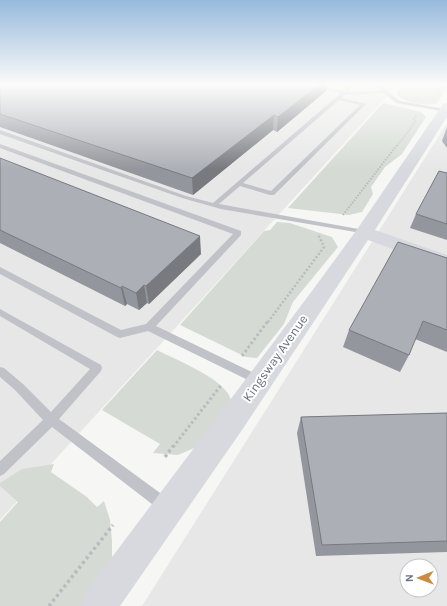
<svg xmlns="http://www.w3.org/2000/svg" width="447" height="606" font-family="Karla,sans-serif">
<style>
.built{fill:#e7e7e7;fill-rule:evenodd}
.green{fill:#d5dbd4}
.lines{fill:none;stroke-linecap:round;stroke-linejoin:round}
.path-far4{stroke:#babbbe;stroke-width:1.5;stroke-dasharray:1 1;stroke-linecap:butt}
.path-far3{stroke:#babbbe;stroke-width:2;stroke-dasharray:1.5 1.5;stroke-linecap:butt}
.path-far2{stroke:#babbbe;stroke-width:2.5;stroke-dasharray:2 2;stroke-linecap:butt}
.path-far1{stroke:#babbbe;stroke-width:3;stroke-dasharray:2.5 2.5;stroke-linecap:butt}
.path{stroke:#babbbe;stroke-width:3.5;stroke-dasharray:3 3;stroke-linecap:butt}
.lane{fill:#c0c2c7;fill-rule:evenodd}
.secondary{fill:#d7d9de;fill-rule:evenodd}
.wall{fill:#94969d}
.shaded-wall{fill:#787a7f}
.building{fill:#acafb6;stroke:#787a7f}
.labels{text-anchor:middle;dominant-baseline:central;stroke-width:4;stroke-linejoin:round;paint-order:stroke}
.street-label{font-size:13px;fill:#697081;stroke:#fff}
</style>
<rect width="100%" height="100%" fill="#f6f7f4"/>
<g class="built">
<polygon points="0,84 398,84 0,520"/>
<path d="M447 123V606H142ZM407 566H431V590H407Z"/>
</g>
<g class="green">
<path d="M403 84 435 86 438 84H447V88L436 104C423 105 406 104 396 94Z"/>
<polygon points="383,103 421,112 426,117 402,154 385,167 371,187 373,194 362,212 349,215 288,208"/>
<polygon points="277,222 290,223 332,237 338,247 293,302 284,324 257,358 246,357 180,325 264,231 270,230"/>
<path d="M157 350C176 360 226 379 231 400L199 446 178 455 153 453 160 444 102 410Z"/>
<polygon points="54,464 51,472 87,497 97,507 104,501 110,520 112,540 112,559 88,606 0,606 0,522 18,502 0,486 0,483 22,469"/>
</g>
<g class="lines">
<g class="path-far4">
<polyline points="434,99 444,84"/>
<polyline points="397,146 416,121 413,119 416,116"/>
</g>
<polyline class="path-far3" points="343,215 397,145"/>
<polyline class="path-far2" points="268,322 324,247 319,236 320,234"/>
<g class="path-far1">
<polyline points="242,356 268,321"/>
<polyline points="173,447 222,384"/>
</g>
<g class="path">
<polyline points="165,457 173,446"/>
<polyline points="49,606 113,525"/>
</g>
<g class="lane">
<path d="M305 84H314L344 91 350 84H355L347 92 381 91 374 84H379L400 101 445 109 447 112 396 103 384 93 344 95 342 98 366 104 274 195H270L240 186 219 204 364 230H367V234L221 209 182 198 0 134V130L186 196 213 203 341 93ZM339 100 360 105 271 191 243 183Z"/>
<polygon points="0,144 241,231 241,235 156,326 262,377 263,380 262,383 258,384 254,383 148,331 120,338 117,337 0,274 0,267 121,330 146,324 233,234 0,148"/>
<polygon points="0,309 101,365 102,368 101,371 59,419 171,501 173,506 171,511 166,513 161,511 52,427 4,474 0,476 0,461 43,420 15,390 0,377 0,367 4,368 23,384 51,412 90,369 0,316"/>
</g>
<polygon class="secondary" points="447,103 447,117 375,230 447,255 447,269 368,240 242,430 120,606 80,606 85,593 312,291 358,228 443,104"/>
</g>
<g class="wall">
<polygon points="0,84 326,91 277,132 273,130 193,195 0,127"/>
<polygon points="447,127 447,148 442,141"/>
<polygon points="0,158 201,254 149,304 147,303 139,310 127,304 125,306 0,243"/>
<polygon points="447,173 447,240 410,228 416,214"/>
<polygon points="447,258 447,352 415,339 409,355 400,372 343,347 349,330"/>
<polygon points="447,413 447,552 316,556 297,433 301,417"/>
</g>
<g class="shaded-wall">
<polygon points="320,84 327,84 326,91 277,132 278,117"/>
<polygon points="274,115 273,130 193,195 192,178"/>
<polygon points="200,236 201,254 149,304 146,286"/>
<polygon points="144,285 147,303 139,310 136,293"/>
<polygon points="122,286 127,304 125,306 121,288"/>
</g>
<g class="building">
<polygon points="0,84 320,84 278,117 274,115 192,178 0,114"/>
<polygon points="0,158 200,236 146,286 144,285 136,293 122,286 121,288 0,230"/>
<polygon points="439,171 447,173 447,224 416,214"/>
<polygon points="398,242 447,258 447,330 423,321 409,355 349,330"/>
<polygon points="447,413 447,541 322,545 301,417"/>
</g>
<linearGradient id="sky" x2="0" y2="1"><stop stop-color="#97badc"/><stop offset="0.5" stop-color="#fbfbfa"/><stop offset="1" stop-color="#fbfbfa" stop-opacity="0"/></linearGradient>
<rect width="447" height="169" fill="url(#sky)"/>
<g class="labels">
<g class="street-label">
<text transform="translate(275 358) rotate(-55)">Kingsway Avenue</text>
</g>
</g>
<g transform="translate(419 578) rotate(269)"><circle r="19" fill="#ffffff" stroke="#c3c6cd"/>
<path d="M0-3L7 15L0 10L-7 15Z" fill="#ce893d"/>
<text y="-6" font-size="11" font-weight="bold" text-anchor="middle" fill="#697081">N</text>
</g>
</svg>
